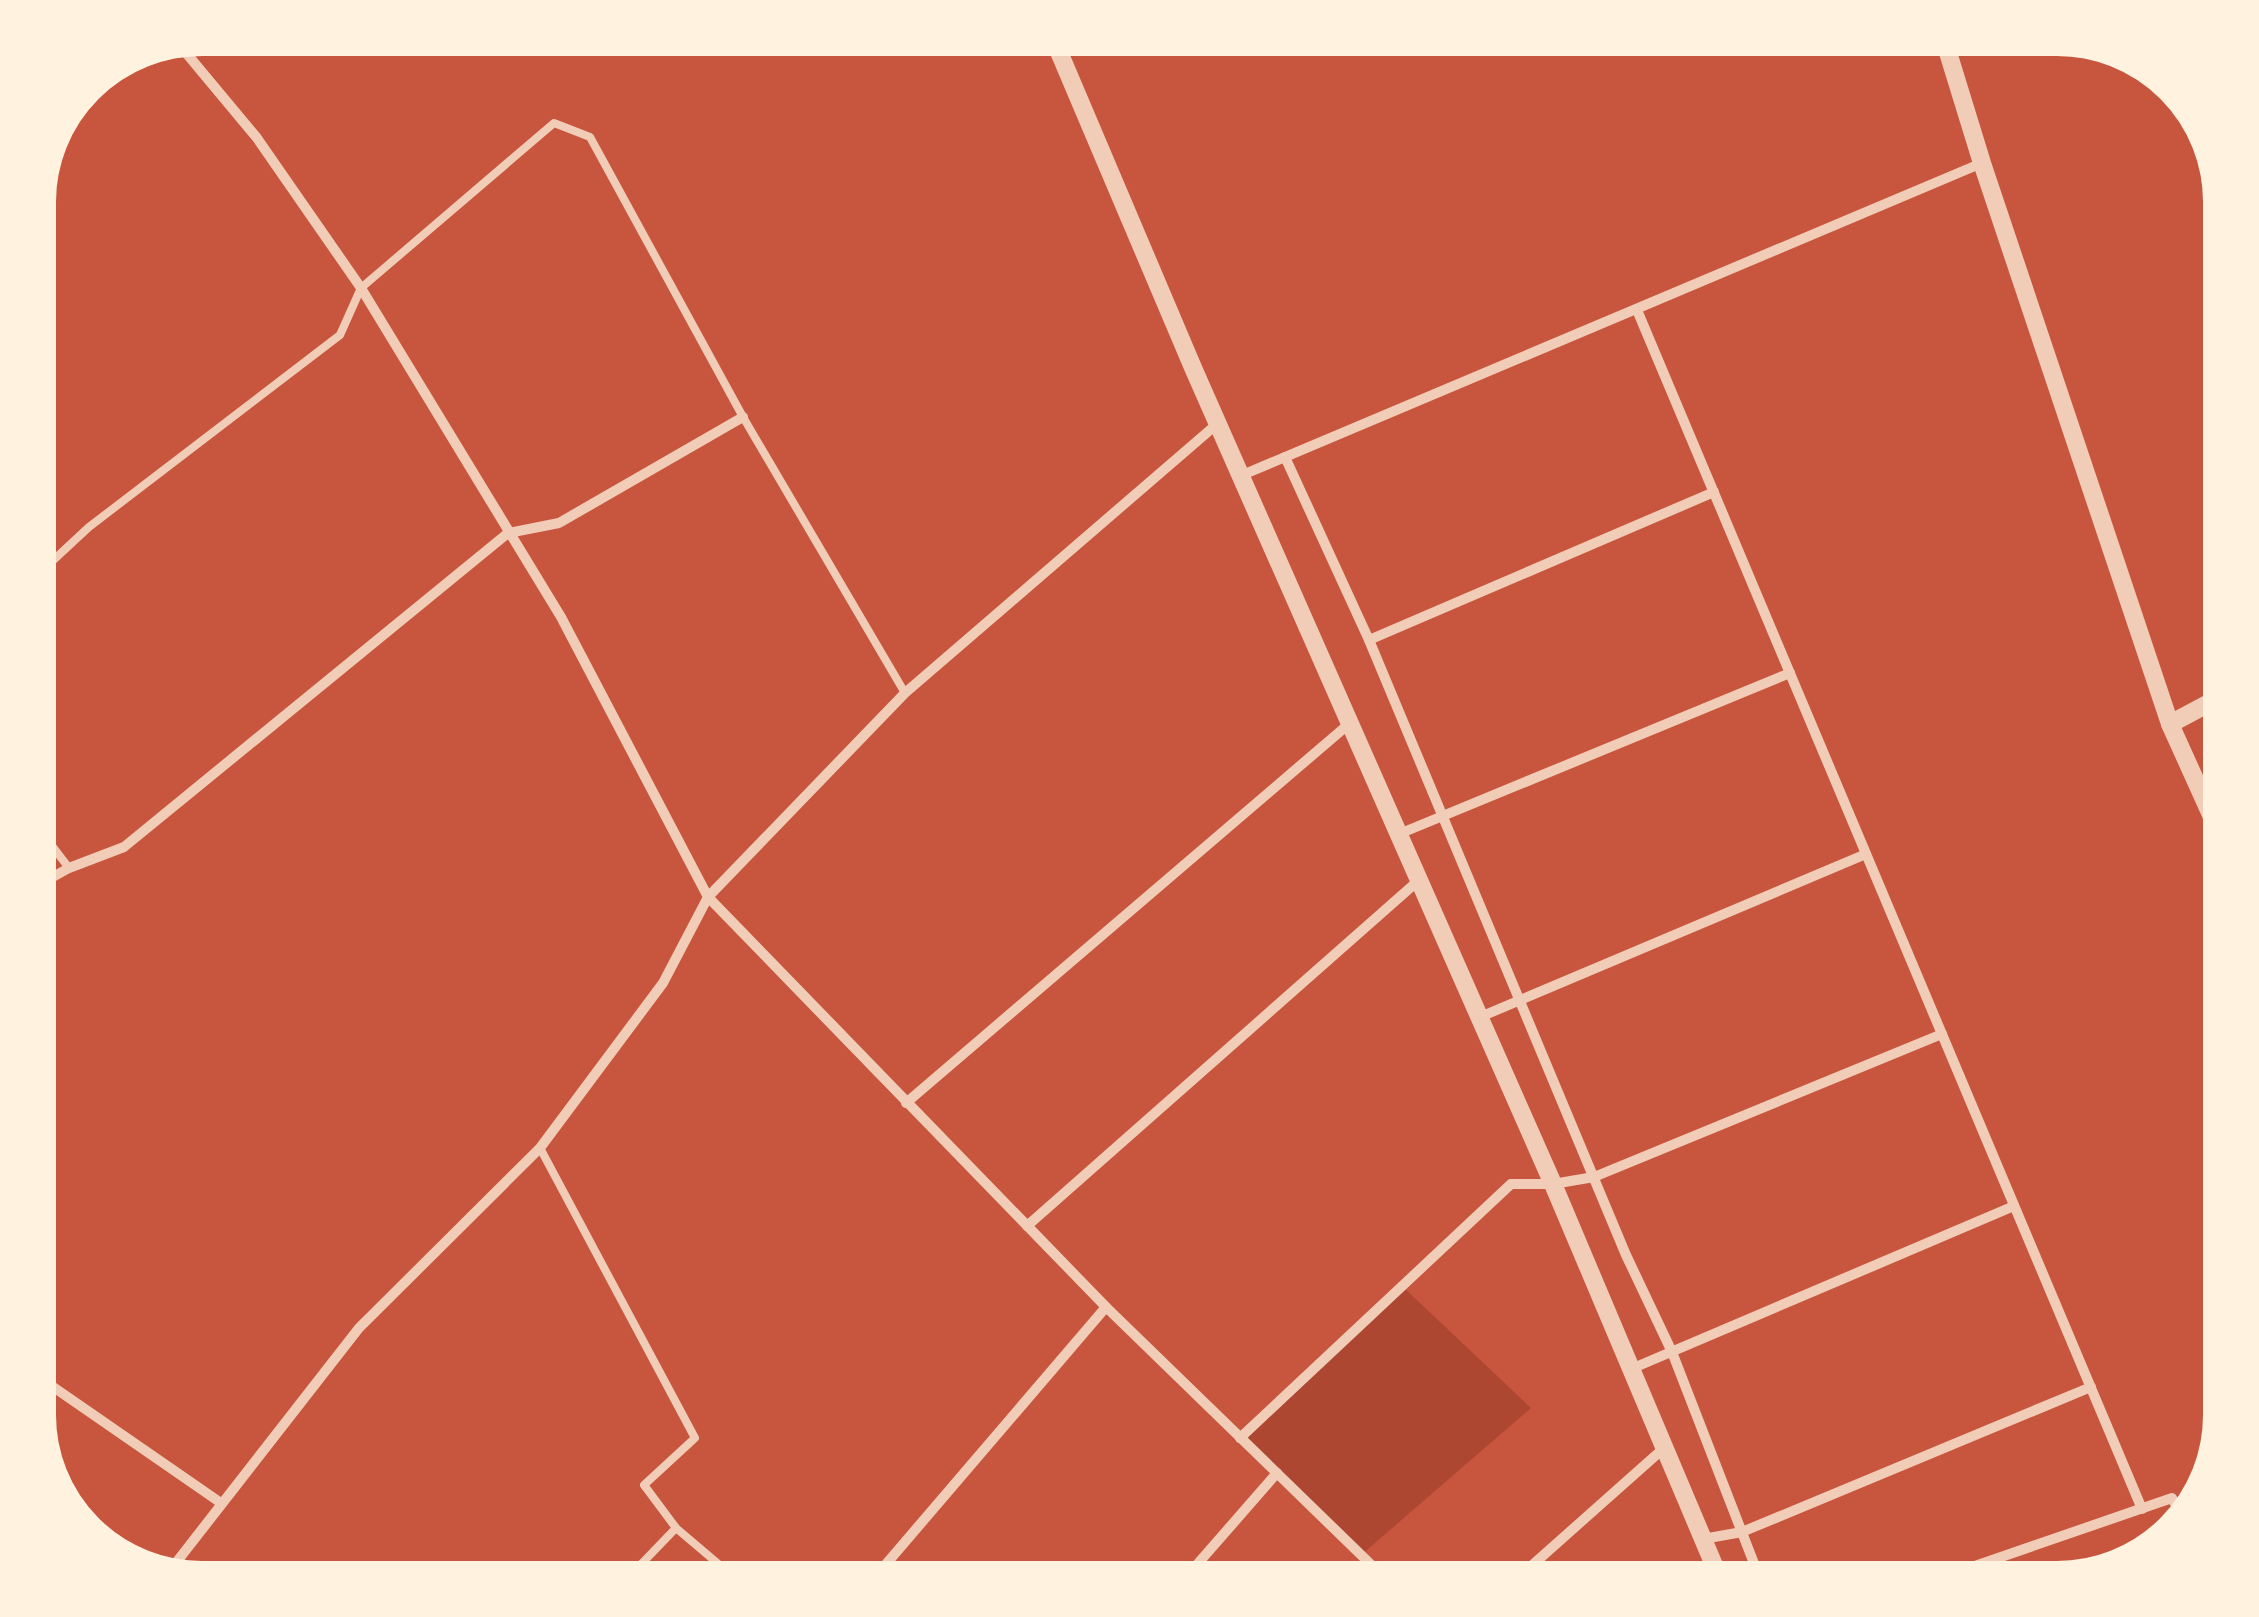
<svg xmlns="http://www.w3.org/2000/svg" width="2259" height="1617" font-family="Karla,sans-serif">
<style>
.green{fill:#ae4732}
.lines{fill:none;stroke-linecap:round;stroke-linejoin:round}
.service{stroke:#f1ccb7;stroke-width:8}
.minor{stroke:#f1ccb7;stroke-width:10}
.tertiary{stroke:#f1ccb7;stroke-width:18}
.rim{fill:none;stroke:#fff3e0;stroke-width:12}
</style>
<rect width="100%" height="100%" fill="#c8553d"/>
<polygon class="green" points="1402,1286 1531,1408 1361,1555 1240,1438"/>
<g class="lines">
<g class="service">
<polyline points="33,579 89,527 340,335 361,288 554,123 590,137 743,417 905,693"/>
<polyline points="33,821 69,868"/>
<polyline points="540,1148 695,1438 644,1485 676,1528 742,1584"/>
<polyline points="622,1584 676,1528"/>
</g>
<g class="minor">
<polyline points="177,42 257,138 361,288 561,617 708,897 1106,1307 1391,1584"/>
<polyline points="1637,310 2142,1509"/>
<polyline points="1285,457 1369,640 1626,1255 1672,1352 1762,1584"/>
<polyline points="1240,476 1982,163"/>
<polyline points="1369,640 1714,492"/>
<polyline points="1399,834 1790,673"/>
<polyline points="33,888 69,868 124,847 508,533 559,523 743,417"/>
<polyline points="1480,1017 1866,854"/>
<polyline points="906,1103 1350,723"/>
<polyline points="1027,1226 1419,880"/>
<polyline points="1631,1369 2014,1206"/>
<polyline points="33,1373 221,1503"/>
<polyline points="1240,1438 1511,1184 1553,1184 1594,1177 1942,1034"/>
<polyline points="1703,1539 1742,1532 2091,1387"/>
<polyline points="168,1573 359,1328 540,1148 663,983 708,897 905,693 1217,424"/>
<polyline points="869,1584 1106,1307"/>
<polyline points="1180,1584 1277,1473"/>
<polyline points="1511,1584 1664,1448"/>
<polyline points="1946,1584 1943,1577 2172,1498 2185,1523"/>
</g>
<g class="tertiary">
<polyline points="1051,33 1194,370 1553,1184 1722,1584"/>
<polyline points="1942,33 1982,163 2170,724 2226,848"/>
<polyline points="82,85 98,72"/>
<polyline points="2170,724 2226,694"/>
</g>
</g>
<path d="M0 0H2259V1617H0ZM202 50H2057A152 152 0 0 1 2209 202V1415A152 152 0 0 1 2057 1567H202A152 152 0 0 1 50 1415V202A152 152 0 0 1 202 50Z" fill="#fff3e0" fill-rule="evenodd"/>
<path class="rim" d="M202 50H2057A152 152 0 0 1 2209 202V1415A152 152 0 0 1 2057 1567H202A152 152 0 0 1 50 1415V202A152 152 0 0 1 202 50Z"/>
</svg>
